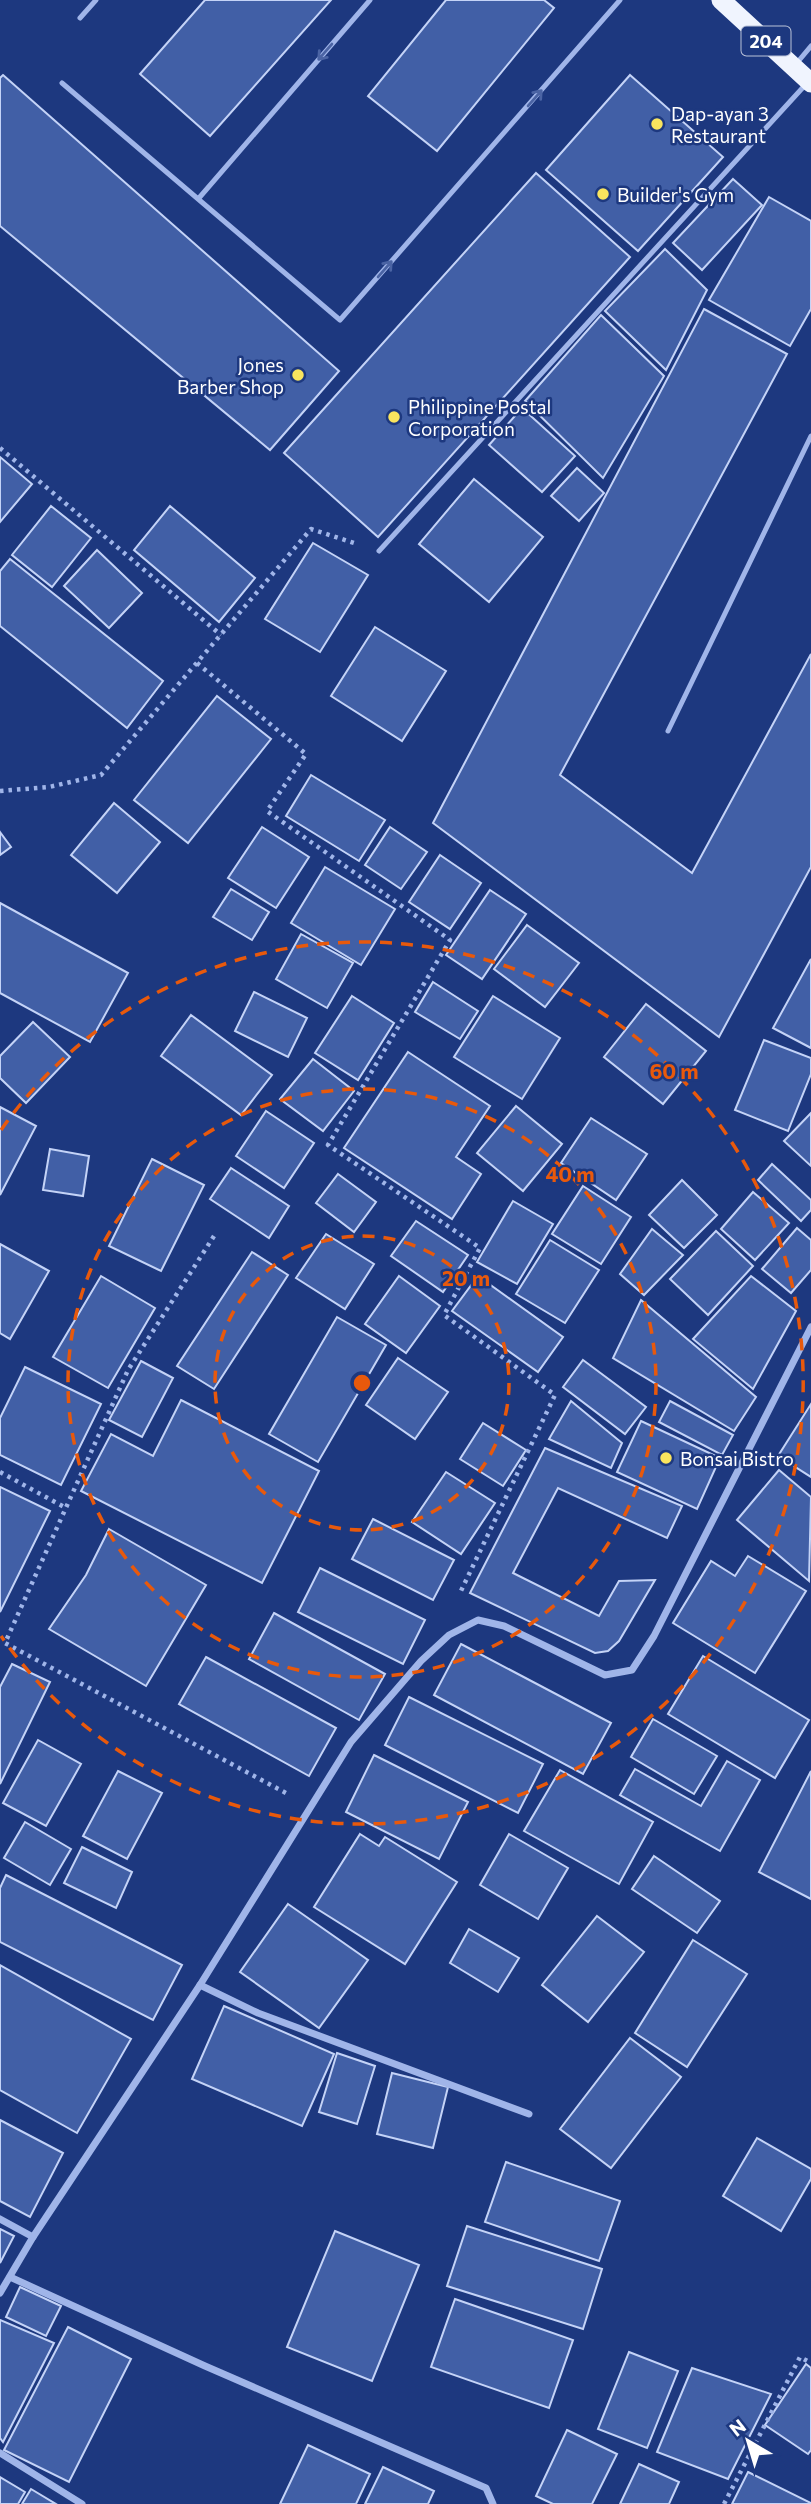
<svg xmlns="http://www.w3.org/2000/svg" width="811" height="2504" font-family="Commissioner,sans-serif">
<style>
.building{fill:#415fa6;stroke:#c4d3f7;stroke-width:2}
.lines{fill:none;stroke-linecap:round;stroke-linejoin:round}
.path{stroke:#a0b5e9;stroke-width:4.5;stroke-dasharray:3.5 5;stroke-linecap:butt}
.service{stroke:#a0b5e9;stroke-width:5}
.minor{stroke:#a0b5e9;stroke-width:7}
.trunk{stroke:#f0f4fe;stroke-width:19}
.oneway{stroke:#4b64a4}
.ring{fill:none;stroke:#e8590c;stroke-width:3.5;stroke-dasharray:12 9}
.poi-dot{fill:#f9e45e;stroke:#1d387f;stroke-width:2.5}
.labels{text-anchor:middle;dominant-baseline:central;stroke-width:5;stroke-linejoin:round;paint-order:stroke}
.shield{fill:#1d387f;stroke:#bbc3d9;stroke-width:2}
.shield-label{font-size:18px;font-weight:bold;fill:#fff}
.poi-label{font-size:19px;fill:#fff;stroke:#1d387f;text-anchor:start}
.centre{fill:#e8590c;stroke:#1d387f;stroke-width:3.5}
.ring-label{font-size:21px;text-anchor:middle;font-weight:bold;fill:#e8590c;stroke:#1d387f;stroke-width:5;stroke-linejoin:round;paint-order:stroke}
</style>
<rect width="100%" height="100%" fill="#1d387f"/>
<g class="building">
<polygon points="205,0 331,0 210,136 140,74"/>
<polygon points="446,0 544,0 554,8 437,151 368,96"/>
<polygon points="3,75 339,371 270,450 0,226 0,78"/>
<polygon points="630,75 723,157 638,251 546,170"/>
<polygon points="536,173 630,257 378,537 284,453"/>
<polygon points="733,179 762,205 702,270 673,243"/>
<polygon points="769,197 811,221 811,309 790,346 709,300"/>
<polygon points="665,249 707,290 666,370 605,311"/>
<polygon points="704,309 787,354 560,775 692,873 811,654 811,867 719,1037 433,823"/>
<polygon points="601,315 664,376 603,478 525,401"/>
<polygon points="522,408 575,456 542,492 489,445"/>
<polygon points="0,457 32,484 0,522"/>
<polygon points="577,468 604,493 579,521 551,496"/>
<polygon points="474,479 543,537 489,602 419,544"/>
<polygon points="51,506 91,538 52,587 12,555"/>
<polygon points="170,506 255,578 219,622 134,550"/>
<polygon points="313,543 368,575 320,652 265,619"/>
<polygon points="97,550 142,593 109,628 64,586"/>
<polygon points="10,559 163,681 127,728 0,626 0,571"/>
<polygon points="375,627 446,671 402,741 331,696"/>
<polygon points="217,696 271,739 188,843 134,800"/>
<polygon points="311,775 385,820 359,861 286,816"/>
<polygon points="114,803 160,842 117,893 71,855"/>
<polygon points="262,827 309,857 276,908 228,878"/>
<polygon points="390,827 427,852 401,889 365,865"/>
<polygon points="0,832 11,847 0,855"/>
<polygon points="440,855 481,883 450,929 409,902"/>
<polygon points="325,867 395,909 361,965 291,923"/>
<polygon points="231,889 269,912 252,940 213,917"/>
<polygon points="490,890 526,914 482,979 446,955"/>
<polygon points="0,903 128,973 90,1042 0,993"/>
<polygon points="527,925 579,963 545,1007 494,969"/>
<polygon points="301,934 353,963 327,1008 276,979"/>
<polygon points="811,959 811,1048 773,1028"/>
<polygon points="433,982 478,1011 460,1039 415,1012"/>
<polygon points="254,992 307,1018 288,1057 235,1031"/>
<polygon points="352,996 394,1023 358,1080 315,1053"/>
<polygon points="493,996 560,1038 522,1099 454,1057"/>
<polygon points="646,1004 706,1051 663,1104 604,1057"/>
<polygon points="191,1015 272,1075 241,1115 161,1056"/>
<polygon points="33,1022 70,1057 26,1103 0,1078 0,1056"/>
<polygon points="764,1040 811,1058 811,1074 788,1131 735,1110"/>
<polygon points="408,1052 490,1106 456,1157 481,1174 452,1219 344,1148"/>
<polygon points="313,1059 354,1091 323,1131 280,1099"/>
<polygon points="516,1106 562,1144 523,1191 477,1153"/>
<polygon points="0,1107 36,1126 0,1195"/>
<polygon points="266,1111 314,1143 284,1188 236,1156"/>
<polygon points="811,1113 811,1166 784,1141"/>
<polygon points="591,1118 647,1154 616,1200 561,1163"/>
<polygon points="50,1149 89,1156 83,1196 43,1190"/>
<polygon points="152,1159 204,1185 161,1271 109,1246"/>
<polygon points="772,1164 811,1200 811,1210 801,1221 758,1180"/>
<polygon points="231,1168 289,1206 269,1238 210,1199"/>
<polygon points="338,1174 376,1202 354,1232 316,1203"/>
<polygon points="682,1180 717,1215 684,1248 649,1215"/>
<polygon points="583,1186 631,1217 601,1264 552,1234"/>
<polygon points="753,1192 789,1223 755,1260 721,1229"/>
<polygon points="513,1201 553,1224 517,1284 477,1262"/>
<polygon points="416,1221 468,1255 443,1292 391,1256"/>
<polygon points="797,1228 811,1240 811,1270 791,1293 762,1269"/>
<polygon points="652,1229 683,1255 644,1295 620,1274"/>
<polygon points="716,1231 753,1266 708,1315 670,1279"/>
<polygon points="326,1234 374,1264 345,1309 296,1278"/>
<polygon points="550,1240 599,1270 565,1323 516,1294"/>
<polygon points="0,1244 49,1271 10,1339 0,1333"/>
<polygon points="252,1252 288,1275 214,1389 177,1366"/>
<polygon points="101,1276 155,1308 108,1388 53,1357"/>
<polygon points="399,1276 440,1306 406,1353 365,1324"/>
<polygon points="478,1276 563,1337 538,1372 452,1311"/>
<polygon points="751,1276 796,1311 753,1389 693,1339"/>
<polygon points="641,1300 756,1397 734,1431 613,1358"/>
<polygon points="337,1317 386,1345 318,1462 269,1434"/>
<polygon points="398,1358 448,1392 415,1439 366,1405"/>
<polygon points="583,1360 646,1407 625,1434 563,1387"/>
<polygon points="141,1361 173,1378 142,1437 109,1420"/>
<polygon points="25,1367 101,1404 61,1485 0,1455 0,1418"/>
<polygon points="181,1400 319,1471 262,1583 81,1491 111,1434 153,1456"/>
<polygon points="571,1401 622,1443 611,1468 549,1439"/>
<polygon points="670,1401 733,1435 722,1455 659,1422"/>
<polygon points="811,1404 811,1477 778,1456"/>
<polygon points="641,1421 720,1458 697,1509 617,1472"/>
<polygon points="483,1423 526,1450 503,1486 460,1459"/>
<polygon points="545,1448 682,1506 667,1538 558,1488 513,1573 599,1616 619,1581 655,1580 619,1641 608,1651 595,1653 470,1593"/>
<polygon points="779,1470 811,1497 809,1581 737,1520"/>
<polygon points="446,1472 495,1503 461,1554 412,1522"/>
<polygon points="0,1487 50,1511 0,1612"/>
<polygon points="373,1519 454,1560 433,1600 352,1559"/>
<polygon points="109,1529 206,1585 146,1686 49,1629 86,1575"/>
<polygon points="748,1556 806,1591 755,1673 673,1623 711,1561 735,1576"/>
<polygon points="320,1568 425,1620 403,1664 298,1612"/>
<polygon points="274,1613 385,1674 359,1720 249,1659"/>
<polygon points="461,1644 611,1723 583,1774 434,1695"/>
<polygon points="703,1656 809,1720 775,1778 668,1714"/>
<polygon points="206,1657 336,1728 309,1776 179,1704"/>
<polygon points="12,1664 50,1682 0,1784 0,1687"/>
<polygon points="409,1697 543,1764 518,1813 385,1745"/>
<polygon points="653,1719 717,1756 694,1794 631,1757"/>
<polygon points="38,1740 81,1764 46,1826 3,1803"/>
<polygon points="374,1755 468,1802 439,1859 346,1812"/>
<polygon points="727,1761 760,1780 720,1851 620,1795 635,1769 701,1806"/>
<polygon points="560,1770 653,1822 619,1884 524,1831"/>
<polygon points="118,1771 162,1793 127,1859 83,1836"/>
<polygon points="811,1771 811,1899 759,1872"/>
<polygon points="25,1822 71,1849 50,1885 4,1858"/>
<polygon points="360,1834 379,1846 385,1837 457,1882 405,1964 314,1907"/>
<polygon points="509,1834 568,1868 538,1919 480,1885"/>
<polygon points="82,1847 132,1872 116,1908 64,1883"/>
<polygon points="654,1856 720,1901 697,1933 632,1889"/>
<polygon points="6,1875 182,1965 153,2020 0,1942 0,1888"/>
<polygon points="288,1904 368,1960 319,2028 240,1972"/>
<polygon points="597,1916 644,1952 588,2022 542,1985"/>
<polygon points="469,1929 519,1958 498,1992 450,1963"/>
<polygon points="693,1940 747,1974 687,2067 635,2033"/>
<polygon points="0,1965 131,2039 77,2133 0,2090"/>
<polygon points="224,2006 334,2054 302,2126 192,2079"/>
<polygon points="630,2038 681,2077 611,2168 560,2129"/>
<polygon points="337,2053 375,2066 357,2124 319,2112"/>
<polygon points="392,2073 448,2087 433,2148 377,2134"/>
<polygon points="0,2120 63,2153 30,2217 0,2201"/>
<polygon points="757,2138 811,2169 811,2179 781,2231 723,2196"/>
<polygon points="506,2162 620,2201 599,2261 485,2222"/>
<polygon points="467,2226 602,2269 583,2329 447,2286"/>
<polygon points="0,2229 14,2236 0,2263"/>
<polygon points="335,2231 419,2265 372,2381 287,2347"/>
<polygon points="20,2287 61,2306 46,2336 6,2317"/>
<polygon points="455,2299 573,2340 549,2408 431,2367"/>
<polygon points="0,2320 54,2343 3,2442 0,2438"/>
<polygon points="68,2327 131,2359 69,2482 4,2450"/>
<polygon points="629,2352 678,2371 647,2448 598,2429"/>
<polygon points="806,2364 811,2368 811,2450 808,2454 765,2425"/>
<polygon points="692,2368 771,2394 728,2479 657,2452"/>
<polygon points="567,2430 617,2454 592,2504 553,2504 536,2496"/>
<polygon points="308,2445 370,2474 356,2504 280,2504"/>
<polygon points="639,2464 679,2482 669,2504 620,2504"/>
<polygon points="383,2467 434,2491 428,2504 365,2504"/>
<polygon points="748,2472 811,2503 811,2504 732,2504"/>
<polygon points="0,2477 25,2492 18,2504 0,2504"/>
<polygon points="31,2489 56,2504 22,2504"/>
</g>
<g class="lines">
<g class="path">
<polyline points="0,448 221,635"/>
<polyline points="197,663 306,754 267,811 450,940 328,1145 480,1248 444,1315 555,1395 459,1595"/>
<polyline points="0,791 49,787 101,775 311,529 354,543"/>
<polyline points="214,1236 128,1370 5,1643 286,1793"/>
<polyline points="0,1472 66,1508"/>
<polyline points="724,2504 800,2357 811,2363"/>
</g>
<g class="service">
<polyline points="80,18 96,0"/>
<polyline points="796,64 811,46"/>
<polyline points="62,83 340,320 620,0"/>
<polyline points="199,198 370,0"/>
<polyline points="379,551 807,83"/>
<polyline points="668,731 811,436"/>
</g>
<g class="minor">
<polyline points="200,1985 258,2013 529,2114"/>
<polyline points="0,2219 33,2237"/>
<polyline points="10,2277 205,2366 486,2488 493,2504"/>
<polyline points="0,2293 33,2237 200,1985 351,1742 421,1661 449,1635 478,1620 504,1626 605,1675 632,1670 654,1636 811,1327"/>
<polyline points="0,2453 82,2504"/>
</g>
<polyline class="trunk" points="721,0 811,83"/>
</g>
<defs><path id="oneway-shaft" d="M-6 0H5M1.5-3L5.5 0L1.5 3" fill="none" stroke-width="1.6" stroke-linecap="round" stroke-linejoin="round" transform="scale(1.75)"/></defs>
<g class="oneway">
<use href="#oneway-shaft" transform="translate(325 52) rotate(131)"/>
<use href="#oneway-shaft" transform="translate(535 98) rotate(-49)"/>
<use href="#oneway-shaft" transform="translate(385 269) rotate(-49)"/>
</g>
<g class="ring">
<circle cx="362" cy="1383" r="147"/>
<circle cx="362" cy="1383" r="294"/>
<path d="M1 1130A441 441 0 1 1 1 1636"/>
</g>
<g class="poi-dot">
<circle cx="657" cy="124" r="7"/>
<circle cx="603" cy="194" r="7"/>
<circle cx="298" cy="375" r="7"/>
<circle cx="394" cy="417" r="7"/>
<circle cx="666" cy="1458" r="7"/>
</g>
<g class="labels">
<rect class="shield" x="741.5" y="26.5" width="49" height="29" rx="5"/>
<g class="shield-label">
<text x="766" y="41">204</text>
</g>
<g class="poi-label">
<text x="671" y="113">Dap-ayan 3<tspan x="671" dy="22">Restaurant</tspan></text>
<text x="617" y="194">Builder's Gym</text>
<text x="284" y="364" text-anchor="end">Jones<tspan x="284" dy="22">Barber Shop</tspan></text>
<text x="408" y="406">Philippine Postal<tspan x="408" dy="22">Corporation</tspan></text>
<text x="680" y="1458">Bonsai Bistro</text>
</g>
</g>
<circle cx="362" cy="1383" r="10" class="centre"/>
<g class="ring-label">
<text x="674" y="1079">60 m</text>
<text x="570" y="1182">40 m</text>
<text x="466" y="1286">20 m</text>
</g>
<g transform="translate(748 2441) rotate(322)" stroke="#1d387f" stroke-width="5" paint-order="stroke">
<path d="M0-5L12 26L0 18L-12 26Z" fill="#ffffff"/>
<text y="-10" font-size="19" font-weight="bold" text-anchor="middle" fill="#ffffff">N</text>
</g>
</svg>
